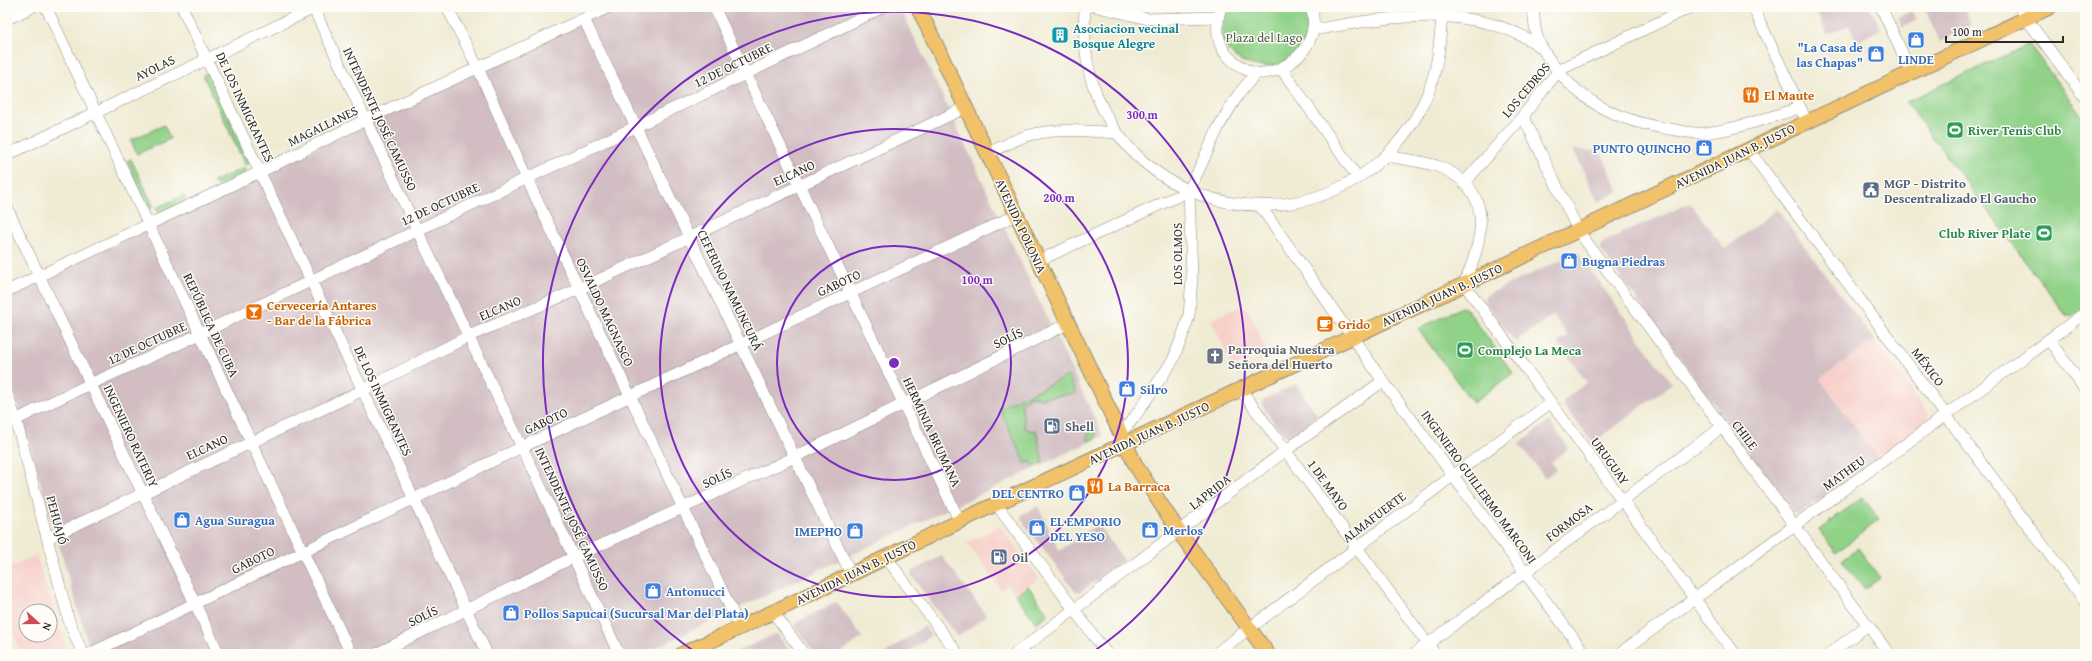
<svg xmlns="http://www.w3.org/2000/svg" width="2092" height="661" font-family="'Gentium Book Plus',serif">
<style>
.built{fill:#f7d0ca;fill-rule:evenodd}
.industrial{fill:#d2bec2}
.green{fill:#91d289;stroke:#5e7e5a}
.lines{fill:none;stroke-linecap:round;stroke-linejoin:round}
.minor-casing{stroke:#8e8b7f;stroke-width:12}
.major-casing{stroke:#8e8b7f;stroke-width:16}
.minor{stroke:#fff;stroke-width:11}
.major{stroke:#f2c26a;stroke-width:14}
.ring{fill:none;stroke:#7b2cbf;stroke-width:2}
.labels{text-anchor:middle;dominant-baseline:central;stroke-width:3;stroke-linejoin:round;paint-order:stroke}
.culture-label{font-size:13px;font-weight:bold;fill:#0d838f;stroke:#fdfcf7;text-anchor:start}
.park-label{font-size:13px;fill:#4a5d47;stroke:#fdfcf7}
.shop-label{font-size:13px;font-weight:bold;fill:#366cbe;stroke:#fdfcf7;text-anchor:start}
.street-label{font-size:13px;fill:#2b2b2b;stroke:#fdfcf7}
.food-label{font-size:13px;font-weight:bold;fill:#c56008;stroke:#fdfcf7;text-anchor:start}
.leisure-label{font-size:13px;font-weight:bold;fill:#27864d;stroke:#fdfcf7;text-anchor:start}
.service-label{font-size:13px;font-weight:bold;fill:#4e5e75;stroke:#fdfcf7;text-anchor:start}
.worship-label{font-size:13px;font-weight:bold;fill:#5b616d;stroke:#fdfcf7;text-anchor:start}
.centre{fill:#7b2cbf;stroke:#fdfcf7;stroke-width:2}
.ring-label{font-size:12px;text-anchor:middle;font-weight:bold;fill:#7b2cbf;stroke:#fdfcf7;stroke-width:3;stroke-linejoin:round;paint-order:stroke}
</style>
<rect width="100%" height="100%" fill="#fdfcf7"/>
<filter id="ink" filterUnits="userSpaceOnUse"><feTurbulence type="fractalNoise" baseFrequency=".025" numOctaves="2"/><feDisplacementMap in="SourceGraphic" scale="8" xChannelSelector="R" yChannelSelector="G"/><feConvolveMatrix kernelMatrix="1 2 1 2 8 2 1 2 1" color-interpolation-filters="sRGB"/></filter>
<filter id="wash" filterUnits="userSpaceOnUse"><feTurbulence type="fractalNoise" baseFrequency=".012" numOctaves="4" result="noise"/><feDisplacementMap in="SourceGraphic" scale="16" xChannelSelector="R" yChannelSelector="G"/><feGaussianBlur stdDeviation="0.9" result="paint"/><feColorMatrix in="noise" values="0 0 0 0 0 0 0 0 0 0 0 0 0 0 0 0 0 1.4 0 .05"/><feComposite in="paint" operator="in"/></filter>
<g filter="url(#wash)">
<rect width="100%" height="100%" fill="#f0ebd3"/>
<g class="built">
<polygon points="1241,308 1248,310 1269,356 1260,360 1257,355 1233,367 1211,320 1233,309"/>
<polygon points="1874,340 1928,414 1929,421 1878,458 1820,379"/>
<polygon points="1000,526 1039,578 1016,595 1008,584 1001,589 967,543"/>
<path d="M36 555 65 647 49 654H21L7 611V569ZM26 611H50V635H26Z"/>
</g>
<g class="industrial">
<polygon points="614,7 900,7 1103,436 642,654 91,654 7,369 7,295"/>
<polygon points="1814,7 1827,7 1828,10 1834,7 1870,7 1881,29 1857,41 1849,25 1827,35"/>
<polygon points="1924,7 1963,7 1972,25 1940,42"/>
<polygon points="1912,11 1917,20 1902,27 1898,17"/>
<polygon points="1573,149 1601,152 1619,192 1598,202"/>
<polygon points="1690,203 1725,249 1777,209 1874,340 1820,379 1878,458 1799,514 1794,513 1600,249 1603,242"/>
<polygon points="1578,252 1672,384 1593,443 1563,405 1564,400 1587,382 1558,343 1568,336 1553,315 1515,342 1485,301 1486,295"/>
<polygon points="1296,384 1318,416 1290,437 1284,436 1262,406 1263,400"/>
<polygon points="1549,421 1569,448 1551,462 1557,469 1545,478 1519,444"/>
<polygon points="1038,506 1059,551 1098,524 1124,560 1080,592 1075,591 1021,519 1022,514"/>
<polygon points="942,556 987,616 957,637 911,575 911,572"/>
<polygon points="837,602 862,637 840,654 816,654 796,628 797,622"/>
<polygon points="924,626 931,635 908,652 904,654 884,654"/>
<polygon points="775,634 778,635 792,654 731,654"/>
</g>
<g class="green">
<path d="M1226 7H1306C1308 19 1309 29 1305 40 1294 65 1262 73 1240 60 1233 56 1225 48 1223 40 1220 29 1223 17 1226 7Z"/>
<polygon points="2029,44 2085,120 2085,307 2072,316 2066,315 1906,102"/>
<polygon points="208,73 250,163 245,165 203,75"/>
<polygon points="164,125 170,139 137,154 131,140"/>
<polygon points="131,159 154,207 149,209 127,161"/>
<polygon points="244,168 246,173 218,186 213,182"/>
<polygon points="185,195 184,202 159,213 156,208"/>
<polygon points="1462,307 1467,309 1513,373 1473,403 1418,329"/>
<polygon points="1068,376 1076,393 1041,398 1031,396 1021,403 1025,428 1031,431 1036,430 1043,463 1034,467 1031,461 1026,464 999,408"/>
<polygon points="1093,428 1096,435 1095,438 1089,441 1087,436"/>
<polygon points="1862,497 1879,519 1836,553 1819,530"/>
<polygon points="1858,548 1880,578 1865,589 1842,560"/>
<polygon points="1028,586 1048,614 1036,623 1016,595"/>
</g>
</g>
<g filter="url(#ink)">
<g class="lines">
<g class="minor-casing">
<g id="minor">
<polyline points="46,7 351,654"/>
<polyline points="182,7 487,654"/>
<polyline points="313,7 417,230 522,447 619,654"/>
<polyline points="447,7 478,68 527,179 740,628"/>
<polyline points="714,7 960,522"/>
<path d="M1085 7C1083 36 1085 65 1096 93 1133 192 1251 233 1343 186 1381 167 1411 134 1427 95 1438 69 1440 42 1442 15L1440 7"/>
<polyline points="1098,7 1148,19 1218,17"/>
<path d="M1221 7C1214 31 1217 52 1239 65 1244 69 1250 72 1256 73 1263 74 1271 72 1277 70 1303 59 1320 35 1311 7"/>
<path d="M1533 7C1534 20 1535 37 1542 48 1571 98 1615 121 1670 129 1681 131 1693 134 1703 133 1736 130 1769 117 1800 108"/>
<polyline points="1753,7 1807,122"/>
<polyline points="1881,7 1911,72"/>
<polyline points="2020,7 2026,18 2085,98"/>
<polyline points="7,19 32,7"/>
<polyline points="584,19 851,574"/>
<path d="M1313 28 1319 29C1392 16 1476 2 1541 47"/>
<polyline points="1281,68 1358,178"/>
<polyline points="1523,116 1579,232 1889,654"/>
<polyline points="1748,149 2085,602"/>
<path d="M987 154C1001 147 1015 139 1030 135 1059 128 1088 131 1117 133"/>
<polyline points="7,155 316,7"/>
<path d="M1386 156C1402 159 1421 161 1437 166 1496 188 1484 239 1464 284L1735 654"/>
<polyline points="1464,183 1523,116 1559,70 1691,7"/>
<polyline points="1261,207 1383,381 1585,654"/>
<polyline points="7,208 219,654"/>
<polyline points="1038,261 1189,191"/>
<polyline points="7,291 260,172 365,120 609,7"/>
<polyline points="2049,340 2085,389"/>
<polyline points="1241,390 1435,654"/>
<polyline points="7,393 16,420 69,621 83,654"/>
<path d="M7 422 16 420C77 388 142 362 204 332 430 223 658 118 883 7"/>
<polyline points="1120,434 1134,418 1173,360 1182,337 1189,316 1192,277 1189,191 1219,126 1238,95 1256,73"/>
<polyline points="996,504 1107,654"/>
<polyline points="48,538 363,390 469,336 579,289 965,108"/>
<polyline points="886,557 958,654"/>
<polyline points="773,612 804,654"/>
<polyline points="89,654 522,447 1016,215"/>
<polyline points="376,654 574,557 795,457 1067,324"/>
<polyline points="1015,654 1285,451 1383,381"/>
<polyline points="1215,654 1550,403"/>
<polyline points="1414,654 1722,427"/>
<polyline points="1619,654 2085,313"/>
<polyline points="1829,654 1868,625"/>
</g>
</g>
<g class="major-casing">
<g id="major">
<polyline points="918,7 1136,466 1179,532 1268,654"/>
<path d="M682 654C789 607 892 553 998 503 1349 338 1700 175 2050 7"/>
</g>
</g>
<use href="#minor" class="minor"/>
<use href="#major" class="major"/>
</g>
</g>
<g class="ring">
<circle cx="894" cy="363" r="117"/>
<circle cx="894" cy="363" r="234"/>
<path d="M698 654A351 351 0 1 1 1090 654"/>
</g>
<defs>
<g id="building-square" transform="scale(0.9)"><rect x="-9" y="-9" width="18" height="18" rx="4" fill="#0f9aa8" stroke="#fdfcf7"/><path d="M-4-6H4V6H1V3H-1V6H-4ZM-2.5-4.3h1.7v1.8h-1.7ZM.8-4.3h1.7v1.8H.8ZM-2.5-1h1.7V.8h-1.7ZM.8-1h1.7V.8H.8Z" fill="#fff"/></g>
<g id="shop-square" transform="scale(0.9)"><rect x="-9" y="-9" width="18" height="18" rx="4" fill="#3f7fe0" stroke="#fdfcf7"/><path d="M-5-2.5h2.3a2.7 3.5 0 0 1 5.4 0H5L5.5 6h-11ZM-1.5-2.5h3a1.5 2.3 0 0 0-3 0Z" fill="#fff"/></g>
<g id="restaurant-square" transform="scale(0.9)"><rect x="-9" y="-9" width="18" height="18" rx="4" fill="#e8710a" stroke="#fdfcf7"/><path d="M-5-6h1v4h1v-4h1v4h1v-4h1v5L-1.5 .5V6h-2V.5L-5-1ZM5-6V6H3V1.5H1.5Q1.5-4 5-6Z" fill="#fff"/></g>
<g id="stadium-square" transform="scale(0.9)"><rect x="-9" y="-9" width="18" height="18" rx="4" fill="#2e9e5b" stroke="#fdfcf7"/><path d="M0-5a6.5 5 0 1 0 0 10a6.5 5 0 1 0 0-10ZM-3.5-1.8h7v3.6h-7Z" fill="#fff"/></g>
<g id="civic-square" transform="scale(0.9)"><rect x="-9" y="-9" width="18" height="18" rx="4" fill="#5c6f8a" stroke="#fdfcf7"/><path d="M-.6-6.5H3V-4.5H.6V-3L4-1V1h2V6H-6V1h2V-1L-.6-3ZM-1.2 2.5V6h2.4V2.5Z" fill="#fff"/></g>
<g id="bar-square" transform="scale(0.9)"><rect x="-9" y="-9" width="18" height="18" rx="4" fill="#e8710a" stroke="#fdfcf7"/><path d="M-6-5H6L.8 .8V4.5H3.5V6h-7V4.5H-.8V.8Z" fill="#fff"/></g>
<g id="cafe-square" transform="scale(0.9)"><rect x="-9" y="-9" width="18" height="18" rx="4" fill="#e8710a" stroke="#fdfcf7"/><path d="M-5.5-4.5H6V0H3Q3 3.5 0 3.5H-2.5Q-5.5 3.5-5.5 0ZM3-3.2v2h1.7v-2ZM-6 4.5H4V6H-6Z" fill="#fff"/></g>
<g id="church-square" transform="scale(0.9)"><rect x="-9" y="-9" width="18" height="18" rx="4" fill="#6b7280" stroke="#fdfcf7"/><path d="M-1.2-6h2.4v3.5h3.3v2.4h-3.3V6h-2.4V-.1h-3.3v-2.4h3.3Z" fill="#fff"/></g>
<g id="fuel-square" transform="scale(0.9)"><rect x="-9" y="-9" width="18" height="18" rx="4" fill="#5c6f8a" stroke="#fdfcf7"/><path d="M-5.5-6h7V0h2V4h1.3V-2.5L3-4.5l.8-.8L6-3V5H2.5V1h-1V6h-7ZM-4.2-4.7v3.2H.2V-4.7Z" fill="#fff"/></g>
</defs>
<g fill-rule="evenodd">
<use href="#building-square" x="1060" y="35"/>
<use href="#shop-square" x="1916" y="40"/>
<use href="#shop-square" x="1876" y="54"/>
<use href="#restaurant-square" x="1751" y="95"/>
<use href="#stadium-square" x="1955" y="130"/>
<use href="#shop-square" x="1704" y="148"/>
<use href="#civic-square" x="1871" y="190"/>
<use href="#stadium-square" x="2044" y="233"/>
<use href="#shop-square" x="1569" y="261"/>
<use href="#bar-square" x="254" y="312"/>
<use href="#cafe-square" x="1325" y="324"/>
<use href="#stadium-square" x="1465" y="350"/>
<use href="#church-square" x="1215" y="356"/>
<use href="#shop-square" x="1127" y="389"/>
<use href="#fuel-square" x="1052" y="426"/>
<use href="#restaurant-square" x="1095" y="486"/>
<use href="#shop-square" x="1077" y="493"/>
<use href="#shop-square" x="182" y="520"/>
<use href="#shop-square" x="1037" y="528"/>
<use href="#shop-square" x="1150" y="530"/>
<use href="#shop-square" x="855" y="531"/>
<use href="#fuel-square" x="999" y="557"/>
<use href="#shop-square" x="653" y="591"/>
<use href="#shop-square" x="511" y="613"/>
</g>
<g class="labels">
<g class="culture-label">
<text x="1073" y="28">Asociacion vecinal<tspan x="1073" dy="15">Bosque Alegre</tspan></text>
</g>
<g class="park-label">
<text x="1264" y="37">Plaza del Lago</text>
</g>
<g class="shop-label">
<text x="1863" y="47" text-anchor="end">"La Casa de<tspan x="1863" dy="15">las Chapas"</tspan></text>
<text x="1916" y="59" text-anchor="middle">LINDE</text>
<text x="1691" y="148" text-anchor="end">PUNTO QUINCHO</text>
<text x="1582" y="261">Bugna Piedras</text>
<text x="1140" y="389">Silro</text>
<text x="1064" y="493" text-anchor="end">DEL CENTRO</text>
<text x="195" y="520">Agua Suragua</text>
<text x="1050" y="521">EL EMPORIO<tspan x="1050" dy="15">DEL YESO</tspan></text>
<text x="1163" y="530">Merlos</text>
<text x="842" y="531" text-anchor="end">IMEPHO</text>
<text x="666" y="591">Antonucci</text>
<text x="524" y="613">Pollos Sapucai (Sucursal Mar del Plata)</text>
</g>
<g class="street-label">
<text transform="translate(733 65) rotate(-26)">12 DE OCTUBRE</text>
<text transform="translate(155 68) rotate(-26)">AYOLAS</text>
<text transform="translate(1526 90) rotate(-50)">LOS CEDROS</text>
<text transform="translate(245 107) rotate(65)">DE LOS INMIGRANTES</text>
<text transform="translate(380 119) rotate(65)">INTENDENTE JOSÉ CAMUSSO</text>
<text transform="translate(323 126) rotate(-26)">MAGALLANES</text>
<text transform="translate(1735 156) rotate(-26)">AVENIDA JUAN B. JUSTO</text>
<text transform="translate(794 173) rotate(-25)">ELCANO</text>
<text transform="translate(440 204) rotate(-25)">12 DE OCTUBRE</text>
<text transform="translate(1021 226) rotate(65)">AVENIDA POLONIA</text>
<text transform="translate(1177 254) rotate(-90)">LOS OLMOS</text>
<text transform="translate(839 283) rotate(-25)">GABOTO</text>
<text transform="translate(730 290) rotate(64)">CEFERINO NAMUNCURÁ</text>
<text transform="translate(1442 295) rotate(-25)">AVENIDA JUAN B. JUSTO</text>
<text transform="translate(500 308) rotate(-23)">ELCANO</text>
<text transform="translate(605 312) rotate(65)">OSVALDO MAGNASCO</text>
<text transform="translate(211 325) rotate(65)">REPÚBLICA DE CUBA</text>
<text transform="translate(1008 338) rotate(-26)">SOLÍS</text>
<text transform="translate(147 343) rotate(-25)">12 DE OCTUBRE</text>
<text transform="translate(1928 367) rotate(53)">MÉXICO</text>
<text transform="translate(383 401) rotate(65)">DE LOS INMIGRANTES</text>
<text transform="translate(546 421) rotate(-25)">GABOTO</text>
<text transform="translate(932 432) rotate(65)">HERMINIA BRUMANA</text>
<text transform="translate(1149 433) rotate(-25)">AVENIDA JUAN B. JUSTO</text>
<text transform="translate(1745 435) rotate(53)">CHILE</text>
<text transform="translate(131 436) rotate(65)">INGENIERO RATERIY</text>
<text transform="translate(207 447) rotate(-25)">ELCANO</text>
<text transform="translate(1610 461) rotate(54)">URUGUAY</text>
<text transform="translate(1844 473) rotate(-36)">MATHEU</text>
<text transform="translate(717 478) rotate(-25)">SOLÍS</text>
<text transform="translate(1328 485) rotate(54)">1 DE MAYO</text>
<text transform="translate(1479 487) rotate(54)">INGENIERO GUILLERMO MARCONI</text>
<text transform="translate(1210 492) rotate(-38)">LAPRIDA</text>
<text transform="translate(1374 517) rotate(-37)">ALMAFUERTE</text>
<text transform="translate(572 519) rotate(65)">INTENDENTE JOSÉ CAMUSSO</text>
<text transform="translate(57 520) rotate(75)">PEHUAJÓ</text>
<text transform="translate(1569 522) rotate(-37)">FORMOSA</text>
<text transform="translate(253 560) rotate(-26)">GABOTO</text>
<text transform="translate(856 572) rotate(-26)">AVENIDA JUAN B. JUSTO</text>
<text transform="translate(423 616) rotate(-26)">SOLÍS</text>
</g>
<g class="food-label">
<text x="1764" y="95">El Maute</text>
<text x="267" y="305">Cervecería Antares<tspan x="267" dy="15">- Bar de la Fábrica</tspan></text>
<text x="1338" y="324">Grido</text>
<text x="1108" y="486">La Barraca</text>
</g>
<g class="leisure-label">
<text x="1968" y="130">River Tenis Club</text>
<text x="2031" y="233" text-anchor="end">Club River Plate</text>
<text x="1478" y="350">Complejo La Meca</text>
</g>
<g class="service-label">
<text x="1884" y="183">MGP - Distrito<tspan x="1884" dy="15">Descentralizado El Gaucho</tspan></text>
<text x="1065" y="426">Shell</text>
<text x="1012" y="557">Oil</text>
</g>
<g class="worship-label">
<text x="1228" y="349">Parroquia Nuestra<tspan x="1228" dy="15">Señora del Huerto</tspan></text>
</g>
</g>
<circle cx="894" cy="363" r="6" class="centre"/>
<g class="ring-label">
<text x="1142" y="119">300 m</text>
<text x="1059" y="202">200 m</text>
<text x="977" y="284">100 m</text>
</g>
<rect width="2092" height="661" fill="none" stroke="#fdfcf7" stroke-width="24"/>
<g transform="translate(38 623) rotate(111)"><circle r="19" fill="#fdfcf7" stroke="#a9a8a5"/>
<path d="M0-3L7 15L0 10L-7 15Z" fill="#d1495b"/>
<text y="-6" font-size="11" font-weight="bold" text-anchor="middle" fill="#2b2b2b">N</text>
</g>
<path d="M1946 36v6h117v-6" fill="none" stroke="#2b2b2b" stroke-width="2"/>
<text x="1952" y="36" font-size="12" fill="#2b2b2b" stroke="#fdfcf7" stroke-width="3" paint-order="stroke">100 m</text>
</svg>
